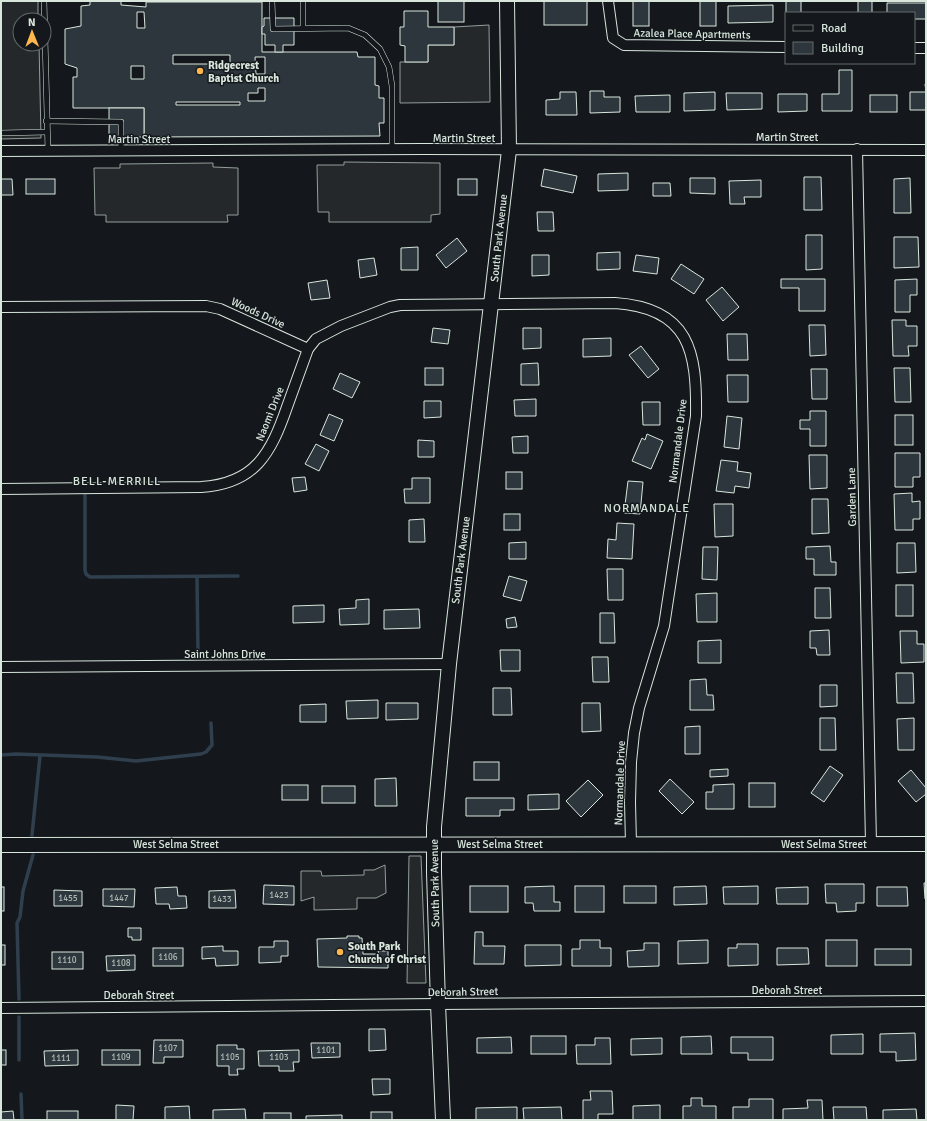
<svg xmlns="http://www.w3.org/2000/svg" width="927" height="1121" font-family="Signika,sans-serif">
<style>
.parking{fill:#24282b;stroke:#939e99}
.lines{fill:none;stroke-linecap:round;stroke-linejoin:round}
.stream{stroke:#2f3f4d;stroke-width:3.5}
.building{fill:#2c363c;stroke:#d8e6dc;fill-rule:evenodd}
.lane-casing{stroke:#d8e6dc;stroke-width:6}
.street-casing{stroke:#d8e6dc;stroke-width:12}
.secondary-casing{stroke:#d8e6dc;stroke-width:16}
.lane{stroke:#14181c;stroke-width:5}
.street{stroke:#14181c;stroke-width:10}
.secondary{stroke:#14181c;stroke-width:14}
.poi-dot{fill:#ffb74d;stroke:#14181c;stroke-width:1.5}
.labels{text-anchor:middle;dominant-baseline:central;stroke-width:3;stroke-linejoin:round;paint-order:stroke}
.number-label{font-size:9px;fill:#adbab4}
.street-label{font-size:11px;fill:#d8e6dc;stroke:#14181c}
.poi-label{font-size:11px;font-weight:bold;fill:#d8e6dc;stroke:#14181c;text-anchor:start}
.neighbourhood-label{font-size:12px;letter-spacing:1px;fill:#d8e6dc;stroke:#14181c}
</style>
<rect width="100%" height="100%" fill="#14181c"/>
<g class="parking">
<polygon points="1,1 38,1 38,20 20,20 20,44 39,44 41,138 1,139"/>
<polygon points="489,25 490,102 400,103 400,62 428,62 428,45 454,45 454,27"/>
<polygon points="344,162 440,163 440,214 431,215 431,222 329,222 329,212 318,212 317,165 344,165"/>
<polygon points="213,163 213,167 238,168 238,215 227,215 228,222 106,222 106,215 95,215 94,168 120,168 120,164"/>
<polygon points="409,856 421,856 426,983 407,983"/>
<polygon points="385,865 386,893 376,898 357,898 357,909 314,910 314,897 301,901 301,871 321,871 322,876 364,875 364,870 374,870"/>
</g>
<g class="lines">
<g class="stream">
<polyline points="85,495 85,570 86,574 90,577 238,576"/>
<polyline points="197,577 198,655"/>
<polyline points="1,755 16,754 97,757 136,761 201,754 206,752 212,745 211,723"/>
<polyline points="32,835 40,756"/>
<polyline points="19,999 17,923 20,917 23,891 33,855"/>
<polyline points="19,1017 19,1060"/>
<polyline points="21,1094 22,1120"/>
</g>
</g>
<g class="building">
<path d="M90 1H121V5L146 7V2H262V52H357L358 57H375V85L379 86V98H384V123H379L380 136 144 137V108H73V77H77V68L65 64V29L81 26V6L90 5ZM137 12H144L145 28H137ZM173 55H230V64H173ZM255 57H265V74H256ZM131 66H144V79H131ZM258 88H265V101H248V93H258ZM176 102H240V105H176Z"/>
<rect x="438" y="1" width="26" height="21"/>
<rect x="544" y="1" width="43" height="24"/>
<rect x="633" y="1" width="16" height="25"/>
<rect x="700" y="1" width="16" height="25"/>
<rect x="786" y="1" width="15" height="12"/>
<rect x="858" y="1" width="14" height="12"/>
<polygon points="887,3 926,3 926,19 914,19 914,13 887,13"/>
<polygon points="773,5 773,22 728,23 728,6"/>
<polygon points="404,11 428,11 428,27 454,27 454,45 428,45 428,62 405,62 405,46 400,45 400,27 404,27"/>
<polygon points="264,18 294,18 294,45 283,45 283,52 275,52 275,45 265,45 265,34 262,34 262,27 264,26"/>
<polygon points="839,70 852,70 852,111 822,111 822,94 839,94"/>
<polygon points="925,84 926,84 926,110 910,110 910,92 926,92"/>
<polygon points="590,91 604,91 604,97 620,97 620,112 590,113"/>
<polygon points="560,92 576,92 577,115 546,115 546,100 560,99"/>
<polygon points="715,92 715,110 684,111 684,93"/>
<polygon points="726,93 762,93 762,109 727,110"/>
<polygon points="778,94 807,94 807,111 778,112"/>
<polygon points="670,95 670,112 636,112 635,96"/>
<rect x="870" y="95" width="27" height="17"/>
<rect x="109" y="108" width="35" height="29"/>
<polygon points="544,169 577,176 573,193 541,186"/>
<polygon points="628,173 628,190 598,191 598,174"/>
<polygon points="804,177 821,177 822,210 804,210"/>
<polygon points="690,178 715,178 715,194 690,193"/>
<polygon points="910,178 911,213 894,213 894,179"/>
<polygon points="1,179 12,179 13,195 1,195"/>
<rect x="26" y="179" width="29" height="15"/>
<rect x="458" y="179" width="19" height="16"/>
<polygon points="761,180 761,197 744,197 745,204 730,204 729,181"/>
<polygon points="653,183 670,183 671,196 653,196"/>
<polygon points="537,212 553,212 554,231 538,231"/>
<polygon points="806,235 822,235 822,269 806,270"/>
<polygon points="894,237 918,237 919,267 894,268"/>
<polygon points="457,238 467,251 446,268 436,255"/>
<polygon points="418,247 418,270 401,270 401,248"/>
<polygon points="620,252 620,269 597,270 597,253"/>
<polygon points="532,255 549,255 549,275 532,276"/>
<polygon points="636,255 659,258 657,274 633,271"/>
<polygon points="374,258 377,275 360,278 358,260"/>
<polygon points="681,264 704,279 694,294 671,279"/>
<polygon points="781,279 825,279 825,311 799,311 799,288 781,288"/>
<polygon points="917,279 917,295 910,295 910,312 895,312 895,280"/>
<polygon points="327,280 330,298 311,300 308,283"/>
<polygon points="722,287 739,307 723,321 706,300"/>
<polygon points="892,320 906,320 906,326 917,326 917,346 908,346 909,356 893,356"/>
<polygon points="809,325 825,325 826,355 810,356"/>
<polygon points="433,328 450,330 448,344 431,342"/>
<polygon points="523,328 541,328 541,348 523,349"/>
<polygon points="727,334 747,334 748,360 728,360"/>
<polygon points="611,338 611,356 583,357 583,339"/>
<polygon points="641,346 659,369 648,378 629,355"/>
<polygon points="538,363 539,385 521,385 521,364"/>
<rect x="425" y="368" width="18" height="17"/>
<polygon points="894,368 910,368 911,402 895,402"/>
<polygon points="811,369 827,369 827,399 812,399"/>
<polygon points="340,373 360,382 352,398 333,389"/>
<polygon points="727,375 748,375 748,402 728,402"/>
<polygon points="536,399 536,416 515,416 514,400"/>
<polygon points="424,401 441,401 441,417 424,418"/>
<polygon points="642,402 660,402 660,425 643,425"/>
<polygon points="810,411 826,411 826,446 810,446 810,429 800,429 800,420 810,420"/>
<polygon points="329,414 343,420 334,441 320,435"/>
<rect x="895" y="415" width="18" height="30"/>
<polygon points="727,416 742,418 739,449 724,447"/>
<polygon points="647,434 663,441 651,469 632,461 642,438 645,440"/>
<polygon points="528,436 528,453 513,453 512,437"/>
<polygon points="418,440 434,441 434,457 418,457"/>
<polygon points="316,444 329,451 319,471 305,464"/>
<polygon points="895,453 920,453 920,477 913,477 913,487 895,487"/>
<polygon points="809,455 827,455 827,488 810,489"/>
<polygon points="721,460 738,462 737,471 751,473 749,488 735,486 734,493 716,491"/>
<rect x="506" y="472" width="16" height="17"/>
<polygon points="305,477 307,490 294,492 292,478"/>
<polygon points="412,478 430,478 430,503 405,503 404,489 412,489"/>
<polygon points="628,481 643,482 640,514 624,513"/>
<polygon points="912,493 912,502 920,501 920,519 913,519 913,530 895,530 894,494"/>
<polygon points="812,499 828,499 829,533 812,534"/>
<polygon points="714,504 733,504 733,536 715,537"/>
<rect x="504" y="514" width="16" height="16"/>
<polygon points="424,519 425,542 409,542 409,520"/>
<polygon points="617,523 634,524 632,559 607,558 608,539 616,540"/>
<polygon points="526,542 526,559 509,559 509,543"/>
<polygon points="897,543 915,543 916,572 897,573"/>
<polygon points="830,546 831,562 836,562 836,575 814,575 814,559 806,559 806,547"/>
<polygon points="703,547 718,547 717,580 702,579"/>
<polygon points="607,569 623,569 623,600 608,600"/>
<polygon points="509,576 527,581 521,601 503,596"/>
<rect x="896" y="585" width="17" height="31"/>
<polygon points="815,588 830,588 831,618 815,618"/>
<polygon points="717,593 717,622 697,622 696,594"/>
<polygon points="369,599 369,624 340,625 339,609 356,608 356,600"/>
<polygon points="324,605 324,622 293,623 293,606"/>
<polygon points="419,609 420,628 384,629 384,610"/>
<polygon points="600,613 614,613 615,643 600,643"/>
<polygon points="515,617 517,627 507,628 506,619"/>
<polygon points="829,630 830,655 817,655 816,648 810,648 810,631"/>
<polygon points="900,631 917,631 917,644 924,644 924,662 901,663"/>
<polygon points="721,640 721,663 698,663 698,641"/>
<polygon points="500,650 520,650 520,671 501,671"/>
<polygon points="592,657 608,657 609,682 593,682"/>
<polygon points="896,673 913,673 914,703 897,703"/>
<polygon points="706,679 707,695 713,695 714,710 690,710 690,680"/>
<polygon points="820,685 837,685 837,706 820,707"/>
<polygon points="493,688 511,688 512,715 493,715"/>
<polygon points="378,700 378,718 347,719 346,701"/>
<polygon points="386,703 418,703 418,719 386,720"/>
<polygon points="582,703 600,703 601,731 582,732"/>
<polygon points="326,704 326,722 300,722 300,705"/>
<polygon points="820,718 835,718 836,750 820,750"/>
<polygon points="914,718 914,750 898,750 897,719"/>
<polygon points="700,726 700,754 685,754 685,727"/>
<rect x="474" y="762" width="25" height="18"/>
<polygon points="830,766 843,775 824,802 811,793"/>
<polygon points="728,769 728,776 710,777 710,770"/>
<polygon points="911,770 926,788 926,794 916,802 898,781"/>
<polygon points="396,778 397,806 375,806 375,779"/>
<polygon points="670,779 694,802 682,814 659,791"/>
<polygon points="588,780 603,795 581,817 566,801"/>
<rect x="749" y="783" width="26" height="24"/>
<polygon points="734,784 734,809 706,809 706,792 713,792 713,785"/>
<rect x="282" y="785" width="26" height="15"/>
<rect x="322" y="786" width="33" height="17"/>
<polygon points="559,794 559,809 528,810 528,795"/>
<polygon points="466,798 514,798 514,810 500,810 500,816 466,816"/>
<polygon points="924,883 926,883 926,899 925,899"/>
<polygon points="825,884 864,884 864,903 856,903 856,911 837,912 836,903 826,903"/>
<polygon points="264,885 294,886 294,905 263,904"/>
<rect x="470" y="886" width="38" height="26"/>
<polygon points="554,886 554,902 560,902 560,911 534,911 533,903 525,903 525,887"/>
<rect x="575" y="886" width="29" height="26"/>
<rect x="624" y="886" width="32" height="17"/>
<polygon points="706,886 707,904 674,905 674,887"/>
<polygon points="758,886 758,904 724,904 723,887"/>
<rect x="1" y="887" width="3" height="24"/>
<polygon points="177,887 178,896 186,896 187,908 170,909 169,904 156,904 155,888"/>
<polygon points="808,887 808,904 777,904 776,888"/>
<polygon points="877,887 907,887 908,906 877,906"/>
<polygon points="103,889 135,889 134,907 103,906"/>
<polygon points="54,890 82,891 82,906 54,906"/>
<polygon points="235,890 236,908 209,908 209,891"/>
<polygon points="128,928 141,928 141,940 132,940 132,937 128,937"/>
<polygon points="475,932 483,932 483,946 505,946 504,964 474,964"/>
<polygon points="347,936 359,936 359,938 362,938 363,954 379,954 378,951 388,951 388,968 318,967 317,939 347,938"/>
<polygon points="580,940 600,940 600,948 611,948 611,966 572,966 572,949 580,949"/>
<polygon points="708,940 708,963 678,964 678,941"/>
<rect x="826" y="940" width="31" height="26"/>
<polygon points="274,941 288,941 288,956 281,956 281,962 259,963 259,947 274,947"/>
<polygon points="644,943 659,943 659,966 628,967 627,951 644,950"/>
<polygon points="737,944 758,944 758,965 728,966 728,948 737,948"/>
<rect x="1" y="945" width="4" height="20"/>
<polygon points="525,945 561,945 561,965 525,966"/>
<polygon points="223,946 223,951 238,951 238,965 216,966 215,958 202,959 202,947"/>
<rect x="153" y="948" width="30" height="18"/>
<polygon points="777,948 808,948 809,964 777,965"/>
<rect x="875" y="949" width="36" height="16"/>
<rect x="52" y="952" width="31" height="17"/>
<polygon points="135,955 135,970 107,971 106,956"/>
<polygon points="369,1029 385,1029 386,1050 369,1051"/>
<polygon points="915,1033 916,1060 896,1061 896,1052 880,1052 880,1034"/>
<polygon points="863,1034 863,1054 831,1054 831,1035"/>
<rect x="531" y="1036" width="35" height="18"/>
<polygon points="711,1036 712,1054 681,1054 681,1037"/>
<polygon points="511,1037 512,1053 477,1053 477,1038"/>
<polygon points="731,1037 773,1037 773,1060 748,1060 748,1053 731,1053"/>
<polygon points="595,1038 610,1038 611,1064 577,1064 576,1045 595,1045"/>
<polygon points="662,1038 662,1054 631,1055 631,1039"/>
<polygon points="154,1040 183,1040 183,1057 164,1057 164,1063 153,1063"/>
<polygon points="311,1043 340,1043 340,1057 312,1058"/>
<polygon points="217,1045 237,1045 237,1049 244,1049 244,1069 237,1069 238,1075 229,1075 229,1066 217,1066"/>
<rect x="1" y="1050" width="5" height="15"/>
<polygon points="78,1050 78,1065 45,1066 44,1051"/>
<rect x="102" y="1050" width="38" height="15"/>
<polygon points="299,1050 299,1062 293,1062 294,1071 279,1071 279,1066 259,1066 258,1051"/>
<polygon points="372,1079 390,1079 390,1094 373,1095"/>
<polygon points="590,1091 612,1091 613,1114 598,1114 598,1120 583,1120 583,1100 591,1100"/>
<polygon points="691,1098 702,1098 702,1106 716,1106 716,1120 683,1120 683,1106 691,1106"/>
<polygon points="749,1099 773,1099 773,1120 733,1120 733,1107 749,1107"/>
<polygon points="807,1100 822,1100 823,1120 783,1120 783,1109 808,1108"/>
<polygon points="116,1105 134,1106 133,1120 116,1120"/>
<polygon points="660,1105 660,1120 633,1120 633,1106"/>
<polygon points="189,1106 190,1120 165,1120 165,1107"/>
<polygon points="517,1107 517,1120 476,1120 476,1108"/>
<polygon points="561,1107 562,1120 524,1120 523,1108"/>
<polygon points="833,1107 866,1107 867,1120 834,1120"/>
<polygon points="245,1109 246,1120 213,1120 213,1110"/>
<polygon points="916,1109 917,1120 883,1120 883,1110"/>
<polygon points="13,1111 14,1120 1,1120 1,1112"/>
<rect x="47" y="1111" width="31" height="9"/>
<rect x="371" y="1112" width="21" height="8"/>
<rect x="264" y="1113" width="27" height="7"/>
<polygon points="342,1115 342,1120 306,1120 306,1116"/>
</g>
<g class="lines">
<g class="lane-casing">
<g id="lane">
<polyline points="44,1 48,151"/>
<polyline points="272,1 273,29 348,28 365,35 380,49 389,67 392,86 392,149"/>
<polyline points="303,1 303,28"/>
<polyline points="46,121 121,122 121,151"/>
<polyline points="1,133 47,132"/>
</g>
</g>
<g class="street-casing">
<g id="street">
<polyline points="608,1 613,38 624,45 786,47"/>
<polyline points="914,48 926,48"/>
<polyline points="857,149 871,844"/>
<polyline points="1,151 424,149 926,150"/>
<polyline points="1,307 206,306 220,309 308,349"/>
<path d="M1 489 201 487C255 484 271 453 287 407 294 388 301 368 308 349L316 339 341 326 390 307 400 305 615 303C690 308 697 352 696 416L664 626 639 708 634 733 631 762 630 802 631 844"/>
<polyline points="1,667 449,664"/>
<polyline points="1,1008 438,1004 926,1001"/>
</g>
</g>
<g class="secondary-casing">
<g id="secondary">
<polyline points="1,845 926,844"/>
<polyline points="443,1120 438,1004 434,872 434,827 449,664 509,150 507,1"/>
</g>
</g>
<use href="#lane" class="lane"/>
<use href="#street" class="street"/>
<use href="#secondary" class="secondary"/>
</g>
<g class="poi-dot">
<circle cx="200" cy="71" r="4"/>
<circle cx="340" cy="952" r="4"/>
</g>
<g class="labels">
<g class="number-label">
<text x="279" y="895">1423</text>
<text x="68" y="898">1455</text>
<text x="119" y="898">1447</text>
<text x="222" y="899">1433</text>
<text x="168" y="957">1106</text>
<text x="67" y="960">1110</text>
<text x="121" y="963">1108</text>
<text x="168" y="1048">1107</text>
<text x="326" y="1050">1101</text>
<text x="121" y="1057">1109</text>
<text x="230" y="1057">1105</text>
<text x="279" y="1057">1103</text>
<text x="61" y="1058">1111</text>
</g>
<g class="street-label">
<text transform="translate(692 34) rotate(1)">Azalea Place Apartments</text>
<text x="787" y="137">Martin Street</text>
<text x="464" y="138">Martin Street</text>
<text x="139" y="139">Martin Street</text>
<text transform="translate(499 238) rotate(-84)">South Park Avenue</text>
<text transform="translate(258 313) rotate(25)">Woods Drive</text>
<text transform="translate(270 414) rotate(-68)">Naomi Drive</text>
<text transform="translate(678 441) rotate(-83)">Normandale Drive</text>
<text transform="translate(852 497) rotate(-91)">Garden Lane</text>
<text transform="translate(461 560) rotate(-83)">South Park Avenue</text>
<text x="225" y="654">Saint Johns Drive</text>
<text transform="translate(620 783) rotate(-88)">Normandale Drive</text>
<text x="176" y="844">West Selma Street</text>
<text x="500" y="844">West Selma Street</text>
<text x="824" y="844">West Selma Street</text>
<text transform="translate(435 883) rotate(-91)">South Park Avenue</text>
<text x="787" y="990">Deborah Street</text>
<text transform="translate(463 992) rotate(-1)">Deborah Street</text>
<text x="139" y="995">Deborah Street</text>
</g>
<g class="poi-label">
<text x="208" y="65">Ridgecrest<tspan x="208" dy="13">Baptist Church</tspan></text>
<text x="348" y="946">South Park<tspan x="348" dy="13">Church of Christ</tspan></text>
</g>
<g class="neighbourhood-label">
<text x="117" y="481">BELL-MERRILL</text>
<text x="647" y="508">NORMANDALE</text>
</g>
</g>
<rect width="927" height="1121" fill="none" stroke="#d8e6dc" stroke-width="4"/>
<rect x="785" y="12" width="130" height="52" fill="#14181c" stroke="#626a69"/>
<rect x="793" y="25" width="20" height="6" fill="#14181c" stroke="#626a69"/>
<text x="821" y="32" font-size="12" fill="#d8e6dc">Road</text>
<rect x="793" y="42" width="20" height="12" fill="#2c363c" stroke="#626a69"/>
<text x="821" y="52" font-size="12" fill="#d8e6dc">Building</text>
<g transform="translate(32 32) rotate(359)"><circle r="19" fill="#14181c" stroke="#626a69"/>
<path d="M0-3L7 15L0 10L-7 15Z" fill="#ffb74d"/>
<text y="-6" font-size="11" font-weight="bold" text-anchor="middle" fill="#d8e6dc">N</text>
</g>
</svg>
